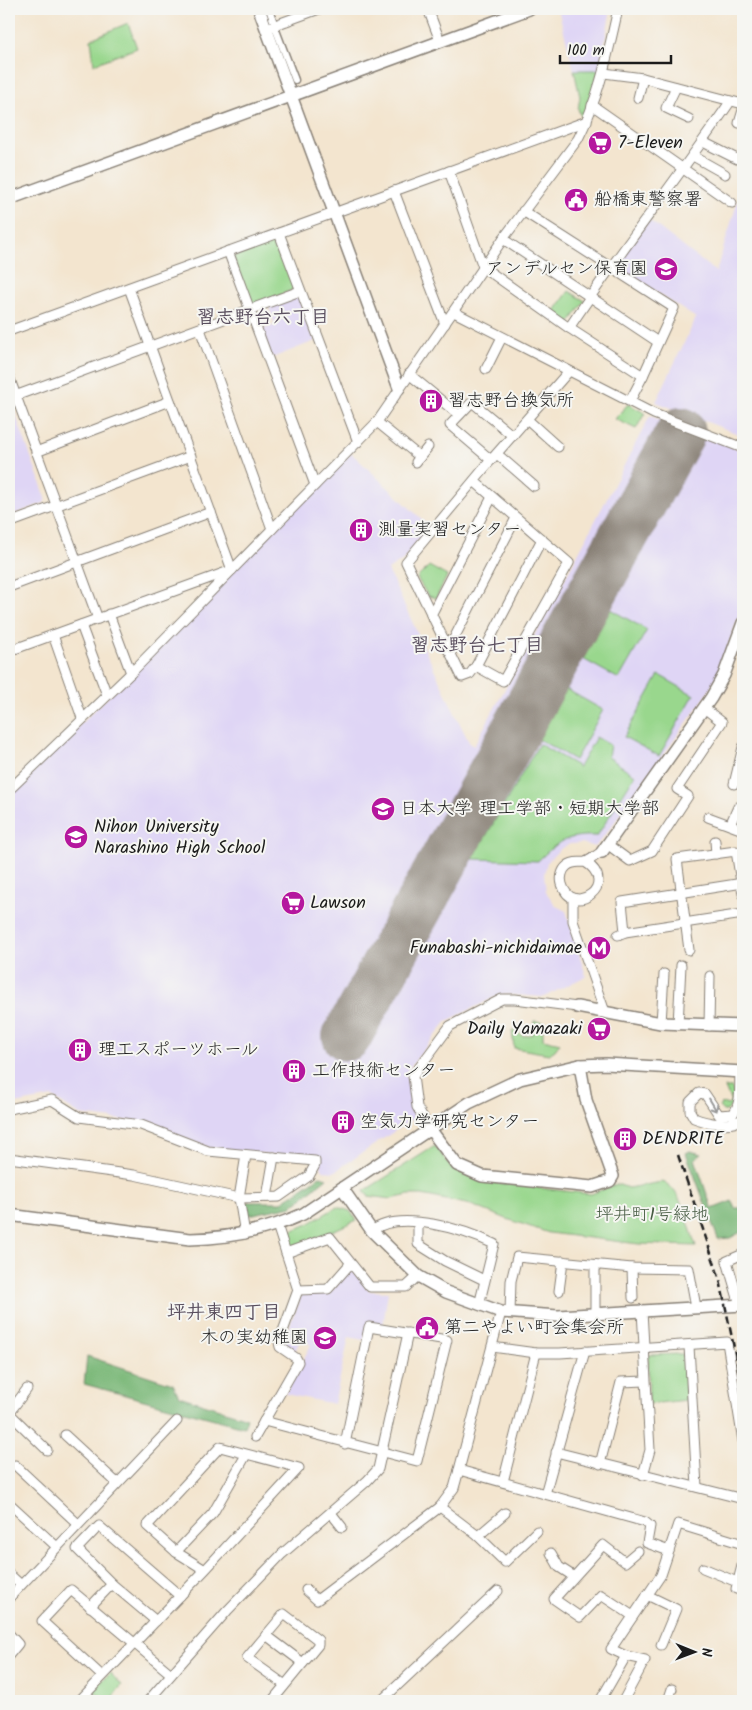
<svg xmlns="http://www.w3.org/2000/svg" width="752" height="1710" font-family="Kalam,'Klee One',sans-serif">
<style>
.built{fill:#dfd5f5}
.green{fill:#99d78d;stroke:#5a7a54}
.forest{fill:#7ab878;stroke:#4b6a4a}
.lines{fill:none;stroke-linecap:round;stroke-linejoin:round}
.runway{stroke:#888076;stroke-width:50}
.pedestrian-casing{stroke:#888076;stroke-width:9}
.minor-casing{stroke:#888076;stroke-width:11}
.tertiary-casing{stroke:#888076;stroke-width:14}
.pedestrian{stroke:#fff;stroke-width:6}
.minor{stroke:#fff;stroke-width:9}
.tertiary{stroke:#fff;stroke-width:11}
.rail{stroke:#1c1c1c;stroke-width:2.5;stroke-dasharray:8 4;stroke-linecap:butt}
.oneway{stroke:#999}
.labels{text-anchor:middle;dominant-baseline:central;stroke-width:4;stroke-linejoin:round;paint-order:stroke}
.poi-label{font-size:18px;fill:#1c1c1c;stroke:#f6f6f2;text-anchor:start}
.park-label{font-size:18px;fill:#485d44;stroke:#f6f6f2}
.neighbourhood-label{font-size:19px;font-weight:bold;fill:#5a4f5f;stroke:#f6f6f2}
</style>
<rect width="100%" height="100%" fill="#f6f6f2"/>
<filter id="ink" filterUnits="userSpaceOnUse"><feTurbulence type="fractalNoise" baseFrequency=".02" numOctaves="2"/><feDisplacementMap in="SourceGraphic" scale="10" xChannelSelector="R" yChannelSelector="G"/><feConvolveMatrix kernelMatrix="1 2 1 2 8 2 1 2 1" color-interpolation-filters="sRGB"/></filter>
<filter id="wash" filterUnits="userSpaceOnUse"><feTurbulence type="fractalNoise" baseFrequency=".0096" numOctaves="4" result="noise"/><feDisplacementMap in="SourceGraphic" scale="20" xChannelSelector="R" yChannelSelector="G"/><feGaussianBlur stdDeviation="1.12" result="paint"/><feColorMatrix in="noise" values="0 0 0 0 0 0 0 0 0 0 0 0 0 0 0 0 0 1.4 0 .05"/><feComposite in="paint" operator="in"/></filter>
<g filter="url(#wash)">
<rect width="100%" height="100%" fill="#f3e5cf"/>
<g class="built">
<polygon points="558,9 611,9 599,70 574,70"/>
<polygon points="743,184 743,440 738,434 656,402 696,318 615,266 649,220 716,272"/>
<polygon points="296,296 299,298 315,341 272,358 261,330 275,325 269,307"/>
<polygon points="9,397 46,498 44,503 9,516"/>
<polygon points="650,416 743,451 743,603 718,675 706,696 611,827 595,847 582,843 570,844 560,849 547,862 544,874 546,892 556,906 566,911 586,976 544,997 501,994 447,1021 406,1072 414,1118 334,1172 324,1171 317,1159 209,1148 140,1122 80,1115 52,1097 9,1105 9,796 351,453 429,526 404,559 388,570 457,718 470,744 474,746 558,592"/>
<polygon points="349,1270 353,1270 370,1291 388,1292 383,1326 368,1324 364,1340 349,1337 334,1404 285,1394 311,1345 301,1339 294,1353 285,1347 283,1343 302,1293 329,1294"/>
</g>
<g class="green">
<polygon points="128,23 137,48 94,64 91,39"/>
<polygon points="574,70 599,70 591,99 584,114 581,116 578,109 580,97"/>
<polygon points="278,240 295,287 293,290 253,305 250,303 233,257"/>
<polygon points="569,291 585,301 568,325 552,315"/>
<polygon points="628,404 645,413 636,429 615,419"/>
<polygon points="429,566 447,576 436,598 428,596 417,578"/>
<polygon points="610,609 647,630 619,679 583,659"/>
<polygon points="659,675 694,695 659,756 624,737"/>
<polygon points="566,689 603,710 575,760 538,739"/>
<path d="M596 737 610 745 608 757 635 775 597 836C568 835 559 840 538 861L473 859 539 744 579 767Z"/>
<polygon points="534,1021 543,1022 543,1039 560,1043 555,1050 549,1054 514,1048 512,1030 524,1036 533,1034"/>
<path d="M725 1088H732C736 1097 733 1105 727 1111H723L719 1107 722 1103 728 1105 731 1102Z"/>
<path d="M435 1146 452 1168 480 1181 591 1194 617 1184 628 1188 662 1182C681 1186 689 1228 696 1246L639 1244 549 1233 507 1219 471 1205 422 1195H409L391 1199 368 1196 364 1191Z"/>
<polygon points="337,1207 350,1211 357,1220 289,1250 284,1234 308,1224"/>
<polygon points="683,1354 686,1400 649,1404 648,1355"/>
<polygon points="110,1673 122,1685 109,1701 106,1701 93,1690"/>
</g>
<g class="forest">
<polygon points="690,1151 702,1154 695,1159 712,1209 732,1201 735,1208 743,1208 743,1231 730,1238 718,1239 686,1153"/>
<polygon points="320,1176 327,1178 292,1206 249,1215 247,1202 282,1202"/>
<polygon points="87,1356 173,1384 179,1396 247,1418 244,1427 84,1384"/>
</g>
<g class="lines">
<polyline class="runway" points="347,1036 681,432"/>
</g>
</g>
<g filter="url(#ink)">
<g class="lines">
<g class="pedestrian-casing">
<g id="pedestrian">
<polyline points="269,9 273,20"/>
<polyline points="276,30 295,80"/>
</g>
</g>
<g class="minor-casing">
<g id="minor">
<polyline points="428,9 440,41"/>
<polyline points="267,28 319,9"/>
<polyline points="604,73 643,78 743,104"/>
<polyline points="676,87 666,108 689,119"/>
<polyline points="638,98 643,78"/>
<polyline points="592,105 732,203"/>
<polyline points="739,123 743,110"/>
<polyline points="703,142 737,159"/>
<polyline points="693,156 725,174"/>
<polyline points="449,171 483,267 569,328 643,376 674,308 523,211"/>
<polyline points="394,191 445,324"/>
<polyline points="279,233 358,442"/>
<polyline points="503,239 658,342"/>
<polyline points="228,251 315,485"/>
<polyline points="454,312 654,414 743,448"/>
<path d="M569 328C620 251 678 178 730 102"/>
<polyline points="200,329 272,529"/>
<polyline points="9,331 587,121"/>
<polyline points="486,369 502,337"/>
<polyline points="409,374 459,415"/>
<polyline points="9,377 98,619"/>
<polyline points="15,396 300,291"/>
<polyline points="631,399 643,376"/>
<polyline points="528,420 558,447"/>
<polyline points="377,422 420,457"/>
<polyline points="36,452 170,401"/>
<polyline points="497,454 534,486"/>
<polyline points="491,460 450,425 472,402 513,436"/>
<polyline points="416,462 428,447"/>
<polyline points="474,481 569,563 503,681 476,666"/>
<polyline points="9,523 191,456"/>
<polyline points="542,539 476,666 470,674 462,677 406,562 491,460 569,371"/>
<polyline points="9,587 211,512"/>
<polyline points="109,614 131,673"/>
<polyline points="431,615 492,497"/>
<polyline points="81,625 107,695"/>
<polyline points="53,635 82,718"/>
<polyline points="448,650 516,518"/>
<polyline points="9,651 232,570 129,288"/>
<polyline points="734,784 743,747"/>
<path d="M9 790 131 673 377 422 503 239 578 139C599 98 608 53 618 9"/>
<polyline points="708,817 743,830"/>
<polyline points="730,825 738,807"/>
<polyline points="715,841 716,854"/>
<polyline points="607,844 630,861 652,851 688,796 677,789 722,722 704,708"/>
<path d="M585 862C621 884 572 919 562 884 560 878 562 870 567 866 573 861 578 863 585 862 590 861 597 854 602 852"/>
<polyline points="573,898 573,921 605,1012"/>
<polyline points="625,932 622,902 743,883"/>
<polyline points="618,935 625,932 743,914"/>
<polyline points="689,950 677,859 736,851 743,894"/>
<polyline points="661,1023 664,974"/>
<polyline points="678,1025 681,965"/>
<polyline points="709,1026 710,976"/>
<path d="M740 1072C739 1086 742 1103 733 1114L719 1115 705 1094 699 1093 690 1102V1111L694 1118C706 1123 733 1128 743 1118"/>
<polyline points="9,1109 52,1100 79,1117 141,1125 208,1151 315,1161 315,1165 309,1176 279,1197 239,1198 134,1175 9,1158"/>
<polyline points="430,1129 417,1107 413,1076 450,1026 502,999 515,999 577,1007"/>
<polyline points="267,1197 274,1157"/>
<polyline points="418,1223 418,1244 445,1261 484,1280"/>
<path d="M372 1231C399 1209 465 1230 494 1244L479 1305"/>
<polyline points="245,1234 239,1198 246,1155"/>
<polyline points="286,1253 330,1237 370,1287 406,1287 418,1276"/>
<polyline points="632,1268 633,1298"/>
<polyline points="298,1290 328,1289 350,1264"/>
<polyline points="559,1291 563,1261"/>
<polyline points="740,1305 727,1261 743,1254"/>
<polyline points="642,1311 650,1450 643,1475"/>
<polyline points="501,1312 459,1470 645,1522 650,1526 647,1543 669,1551"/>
<polyline points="510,1313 511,1281 517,1257 632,1268 689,1269 696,1307"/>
<polyline points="595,1314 595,1265"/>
<polyline points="689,1346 697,1487"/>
<polyline points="492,1347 536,1353 560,1353 727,1342 743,1441"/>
<polyline points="9,1413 47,1450"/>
<polyline points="9,1413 27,1389"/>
<polyline points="264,1421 417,1461 447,1340 369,1327 345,1444"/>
<polyline points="65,1435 117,1483"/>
<polyline points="255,1437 298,1362 296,1358 280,1347 279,1342 298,1290 277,1225"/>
<polyline points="556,1452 743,1499"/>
<polyline points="600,1464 621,1382 645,1381"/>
<polyline points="15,1465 78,1524"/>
<polyline points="459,1470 454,1488 440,1507 478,1536 505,1513"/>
<polyline points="503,1482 536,1353"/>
<polyline points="545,1494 585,1351"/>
<polyline points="9,1503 57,1547"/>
<polyline points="331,1513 342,1527"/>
<polyline points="478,1536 505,1562 537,1531"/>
<polyline points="176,1552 213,1513 246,1455"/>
<polyline points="551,1553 559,1567 573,1576"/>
<polyline points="743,1562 736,1589 743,1591"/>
<polyline points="703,1568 737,1582"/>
<polyline points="9,1574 20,1584"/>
<polyline points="112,1584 77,1549 99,1526 180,1596"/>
<polyline points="306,1590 317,1600 440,1507"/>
<polyline points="647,1595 676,1609 661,1645"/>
<polyline points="9,1598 177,1421"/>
<polyline points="90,1607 112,1584 156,1621"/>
<polyline points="633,1616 601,1595 580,1617 554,1599 603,1545 625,1562 638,1551"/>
<polyline points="9,1634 18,1644 9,1655"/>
<polyline points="266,1635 303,1663"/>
<polyline points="102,1676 42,1621 71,1590 171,1674"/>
<polyline points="79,1701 205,1570 299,1468 220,1447 147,1526 176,1552 205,1570"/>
<polyline points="148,1701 227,1611 282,1554 367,1481 378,1469 408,1333"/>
<polyline points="272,1701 318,1645 318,1640 284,1614 247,1658 285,1685"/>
<polyline points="381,1701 498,1591"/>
<polyline points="600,1701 626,1656 611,1649 661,1575 678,1524 743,1544"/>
<polyline points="623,1701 645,1660 626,1656"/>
<polyline points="668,1701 672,1689"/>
</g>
</g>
<g class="tertiary-casing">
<g id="tertiary">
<polyline points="259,9 399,388"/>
<polyline points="9,199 529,9"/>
<polyline points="602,852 711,698 724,675 743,623"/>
<polyline points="577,1007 661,1023 743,1026"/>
<polyline points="430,1129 457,1165 482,1176 592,1187 610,1181 613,1176 586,1100 580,1065"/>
<polyline points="342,1188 372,1231 418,1276 446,1292 501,1312 558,1316 743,1305"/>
<path d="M9 1215 190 1239C231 1238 266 1231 303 1214L469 1103 520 1079 580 1065 606 1064 743 1072"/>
</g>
</g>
<use href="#pedestrian" class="pedestrian"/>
<use href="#minor" class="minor"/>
<use href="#tertiary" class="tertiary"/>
<polyline class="rail" points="678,1155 720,1280 743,1391"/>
</g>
<defs><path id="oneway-shaft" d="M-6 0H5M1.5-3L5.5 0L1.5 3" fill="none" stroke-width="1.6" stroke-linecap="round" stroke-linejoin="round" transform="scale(1.25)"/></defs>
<use class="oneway" href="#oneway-shaft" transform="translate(713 1105) rotate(59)"/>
</g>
<defs>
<g id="supermarket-disc" transform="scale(1.25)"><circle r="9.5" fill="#b5179e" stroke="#f6f6f2"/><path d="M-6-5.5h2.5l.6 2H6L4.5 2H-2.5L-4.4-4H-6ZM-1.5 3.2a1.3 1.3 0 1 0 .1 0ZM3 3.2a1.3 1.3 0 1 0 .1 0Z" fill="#fff"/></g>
<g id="civic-disc" transform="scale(1.25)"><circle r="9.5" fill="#b5179e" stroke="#f6f6f2"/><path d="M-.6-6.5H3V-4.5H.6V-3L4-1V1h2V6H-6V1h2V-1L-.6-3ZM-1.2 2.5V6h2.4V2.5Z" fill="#fff"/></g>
<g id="school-disc" transform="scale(1.25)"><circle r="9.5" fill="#b5179e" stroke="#f6f6f2"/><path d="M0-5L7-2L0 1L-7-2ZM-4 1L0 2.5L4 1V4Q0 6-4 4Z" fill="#fff"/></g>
<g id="building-disc" transform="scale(1.25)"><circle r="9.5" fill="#b5179e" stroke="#f6f6f2"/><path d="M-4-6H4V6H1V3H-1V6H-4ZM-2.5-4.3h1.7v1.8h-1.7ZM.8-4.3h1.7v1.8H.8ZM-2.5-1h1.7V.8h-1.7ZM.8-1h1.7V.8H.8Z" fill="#fff"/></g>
<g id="university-disc" transform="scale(1.25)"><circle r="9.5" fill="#b5179e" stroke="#f6f6f2"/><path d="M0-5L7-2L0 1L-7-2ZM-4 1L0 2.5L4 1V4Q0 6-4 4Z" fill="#fff"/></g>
<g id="metro-disc" transform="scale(1.25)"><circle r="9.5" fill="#b5179e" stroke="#f6f6f2"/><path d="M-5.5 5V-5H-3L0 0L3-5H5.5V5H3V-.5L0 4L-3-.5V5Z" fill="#fff"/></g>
</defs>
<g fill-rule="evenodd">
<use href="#supermarket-disc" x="600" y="143"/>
<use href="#civic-disc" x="576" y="200"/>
<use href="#school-disc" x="666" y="269"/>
<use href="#building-disc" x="431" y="401"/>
<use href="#building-disc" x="361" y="530"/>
<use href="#university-disc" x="383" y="809"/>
<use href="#school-disc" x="76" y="837"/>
<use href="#supermarket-disc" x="293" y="903"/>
<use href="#metro-disc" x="599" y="948"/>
<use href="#supermarket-disc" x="599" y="1029"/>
<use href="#building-disc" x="80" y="1050"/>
<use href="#building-disc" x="294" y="1071"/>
<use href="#building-disc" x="343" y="1122"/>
<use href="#building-disc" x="625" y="1139"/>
<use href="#civic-disc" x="427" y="1328"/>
<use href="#school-disc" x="325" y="1338"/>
</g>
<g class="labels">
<g class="poi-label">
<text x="618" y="143">7-Eleven</text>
<text x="594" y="200">船橋東警察署</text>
<text x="648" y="269" text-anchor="end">アンデルセン保育園</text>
<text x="448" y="401">習志野台換気所</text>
<text x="378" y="530">測量実習センター</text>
<text x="400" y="809">日本大学 理工学部・短期大学部</text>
<text x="94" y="827">Nihon University<tspan x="94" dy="21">Narashino High School</tspan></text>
<text x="310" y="903">Lawson</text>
<text x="582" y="948" text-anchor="end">Funabashi-nichidaimae</text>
<text x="582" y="1029" text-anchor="end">Daily Yamazaki</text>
<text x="98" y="1050">理工スポーツホール</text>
<text x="312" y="1071">工作技術センター</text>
<text x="360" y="1122">空気力学研究センター</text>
<text x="642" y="1139">DENDRITE</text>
<text x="444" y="1328">第二やよい町会集会所</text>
<text x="308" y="1338" text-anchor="end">木の実幼稚園</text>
</g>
<g class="park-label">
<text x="652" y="1215">坪井町1号緑地</text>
</g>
<g class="neighbourhood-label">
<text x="263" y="318">習志野台六丁目</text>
<text x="477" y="646">習志野台七丁目</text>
<text x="224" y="1313">坪井東四丁目</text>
</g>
</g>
<rect width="752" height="1710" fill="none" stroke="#f6f6f2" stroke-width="30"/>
<g transform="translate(694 1652) rotate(91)" stroke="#f6f6f2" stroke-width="4" paint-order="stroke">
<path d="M0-4L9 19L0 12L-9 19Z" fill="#1c1c1c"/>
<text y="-8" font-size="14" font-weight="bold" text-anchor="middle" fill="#1c1c1c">N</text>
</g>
<path d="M560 55v8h111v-8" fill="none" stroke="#1c1c1c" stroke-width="2.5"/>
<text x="567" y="55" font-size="15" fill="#1c1c1c" stroke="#f6f6f2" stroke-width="4" paint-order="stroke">100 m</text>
</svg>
